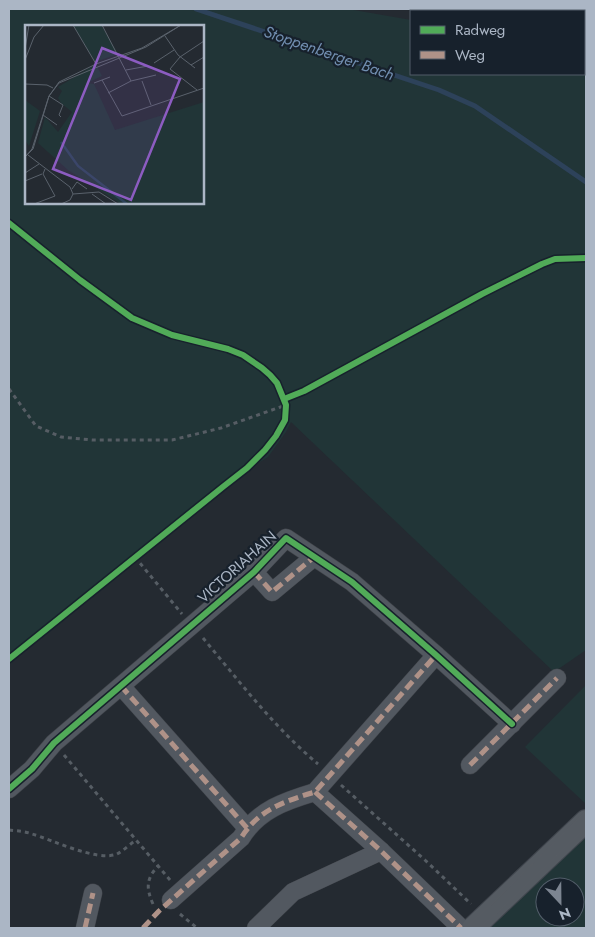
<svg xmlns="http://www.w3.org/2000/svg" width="595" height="937" font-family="Jost,sans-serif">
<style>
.green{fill:#213537;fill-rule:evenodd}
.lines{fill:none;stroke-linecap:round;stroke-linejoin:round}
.stream{stroke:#2d425a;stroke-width:5}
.minor-casing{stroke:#40444a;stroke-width:19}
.major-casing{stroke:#41464e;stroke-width:24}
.path{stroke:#565d64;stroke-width:3;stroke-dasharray:4 4;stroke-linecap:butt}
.minor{stroke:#525860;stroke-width:18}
.major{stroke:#555b62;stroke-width:22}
.tram{stroke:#575c63;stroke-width:1}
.quiet{stroke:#af9288;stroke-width:5;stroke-dasharray:10 5;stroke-linecap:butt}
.cycleway-casing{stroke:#17212c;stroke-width:9}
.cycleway{stroke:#51ab58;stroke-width:6}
.labels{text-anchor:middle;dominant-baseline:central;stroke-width:4.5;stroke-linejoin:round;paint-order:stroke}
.street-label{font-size:15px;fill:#abb6c5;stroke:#17212c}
.water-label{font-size:16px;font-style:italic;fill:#718eb0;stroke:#17212c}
.inset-river{fill:none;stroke:#2d425a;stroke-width:2.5}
.inset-road{fill:none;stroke:#5a626c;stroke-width:1}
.view{fill:#8c5cc1;fill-opacity:0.15;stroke:#8c5cc1;stroke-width:2.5}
.inset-edge{fill:none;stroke:#abb6c5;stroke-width:2.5}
</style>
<rect width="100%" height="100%" fill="#242a31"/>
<g class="green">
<path d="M9 9H348L411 20V74H584V62L586 63V650L554 672 291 422 286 432 268 457 223 485 133 561 9 660ZM26 26H202V202H26Z"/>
<polygon points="586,685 586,804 525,747"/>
<path d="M586 836V928H487ZM545 887H575V917H545Z"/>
</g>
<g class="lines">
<polyline class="stream" points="196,9 439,90 475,106 586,182"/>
<g class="minor-casing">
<g id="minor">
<polyline points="254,572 272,592 314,557"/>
<polyline points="121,686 247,828"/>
<polyline points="470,765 557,678"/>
<polyline points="9,789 32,769 54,743 254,572 286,538 352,582 436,655 512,724"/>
<polyline points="315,792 381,851 461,928"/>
<path d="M171 900 241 838C258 810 285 801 315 792L436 655"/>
<polyline points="85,928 93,893"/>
<polyline points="256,928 293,892 381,851"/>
</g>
</g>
<g class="major-casing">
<polyline id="major" points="473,928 586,821"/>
</g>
<g class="path">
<polyline points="9,389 36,426 61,437 92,440 172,440 221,428 286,405"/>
<polyline points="135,557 182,614"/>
<path d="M203 638C239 681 274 727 318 764"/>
<polyline points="64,755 170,880"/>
<polyline points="341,785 426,861 471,904"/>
<path d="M9 830C17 831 24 831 32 834 53 840 97 862 117 854 123 851 130 844 136 840"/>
<path d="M153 904C146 888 146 879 158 866"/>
<polyline points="180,914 197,928"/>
</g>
<use href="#minor" class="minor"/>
<use href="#major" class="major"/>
<g class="tram">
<polyline points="465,928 491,905 586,811"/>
<polyline points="479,928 497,913 586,827"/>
</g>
<g class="quiet">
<polyline points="254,572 272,592 314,557"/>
<polyline points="121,686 247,828"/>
<polyline points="470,765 557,678"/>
<polyline points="315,792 381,851 461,928"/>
<polyline points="85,928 93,893"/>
<path d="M143 928 159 911 241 838C258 810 285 801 315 792L436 655"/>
</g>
<g class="cycleway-casing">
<g id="cycleway">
<polyline points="9,223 80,280 132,318 172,335 228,349 243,355 262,368 270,375 277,383 286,405 285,420 276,436 265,450 247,468 224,486 9,659"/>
<polyline points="284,399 304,391 482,294 542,264 555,259 586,258"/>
<polyline points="9,789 32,769 54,743 254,572 286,538 352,582 436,655 512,724"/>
</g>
</g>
<use href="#cycleway" class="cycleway"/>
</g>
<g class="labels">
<g class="street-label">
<text transform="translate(237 567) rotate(-42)">VICTORIAHAIN</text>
</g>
<g class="water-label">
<text transform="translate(329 53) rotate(19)">Stoppenberger Bach</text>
</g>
</g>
<g transform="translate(25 25)">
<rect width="179" height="179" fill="#242a31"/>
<path d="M48 0H76L93 29 70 37ZM71 39 77 51 62 58 69 59 90 105 179 77V179H96L43 145 13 118 20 92 33 107 47 87 36 78 33 73 37 66 33 62ZM0 75 15 86 4 121 0 115Z" fill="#213537"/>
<path class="inset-river" d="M36 117 53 141 102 179"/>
<path class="inset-road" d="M48 0 71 39M77 0 106 56M140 11 153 30 170 43M0 24 4 0M0 35 9 12 19 0M129 38 149 25M166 40 179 32M101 45 123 41M77 55 97 91 179 63M117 56 126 80M69 58 85 52M0 59 22 60 28 63M172 65 145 44 155 32 179 16M83 68 106 56 131 50M24 71 38 80 34 90 36 92M18 90 32 100M3 130 45 162 48 169M0 132 7 124 24 71 34 57 71 39 117 23 156 0M0 132 8 124 24 71 34 58 121 22 156 0M0 148 14 139M0 156 17 149M47 164 52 157 62 164M48 169 74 167 93 179M67 169 81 179M9 179 30 171 18 149 20 144M36 179 45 175 48 169"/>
<path class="view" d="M77 23 155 54 106 175 28 144Z"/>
<rect width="179" height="179" class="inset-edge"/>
</g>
<rect width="595" height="937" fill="none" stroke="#abb6c5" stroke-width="20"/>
<rect x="410" y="10" width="175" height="65" fill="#17212c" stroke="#525d69"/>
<rect x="420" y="26" width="25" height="8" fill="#51ab58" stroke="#525d69"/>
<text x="455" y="35" font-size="15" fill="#abb6c5">Radweg</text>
<rect x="420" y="51" width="25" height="8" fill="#af9288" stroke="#525d69"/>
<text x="455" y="60" font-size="15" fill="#abb6c5">Weg</text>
<g transform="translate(560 902) rotate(158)"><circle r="24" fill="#17212c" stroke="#525d69"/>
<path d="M0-4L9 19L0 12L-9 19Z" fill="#7c8591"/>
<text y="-8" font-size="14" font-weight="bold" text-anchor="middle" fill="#abb6c5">N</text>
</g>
</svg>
